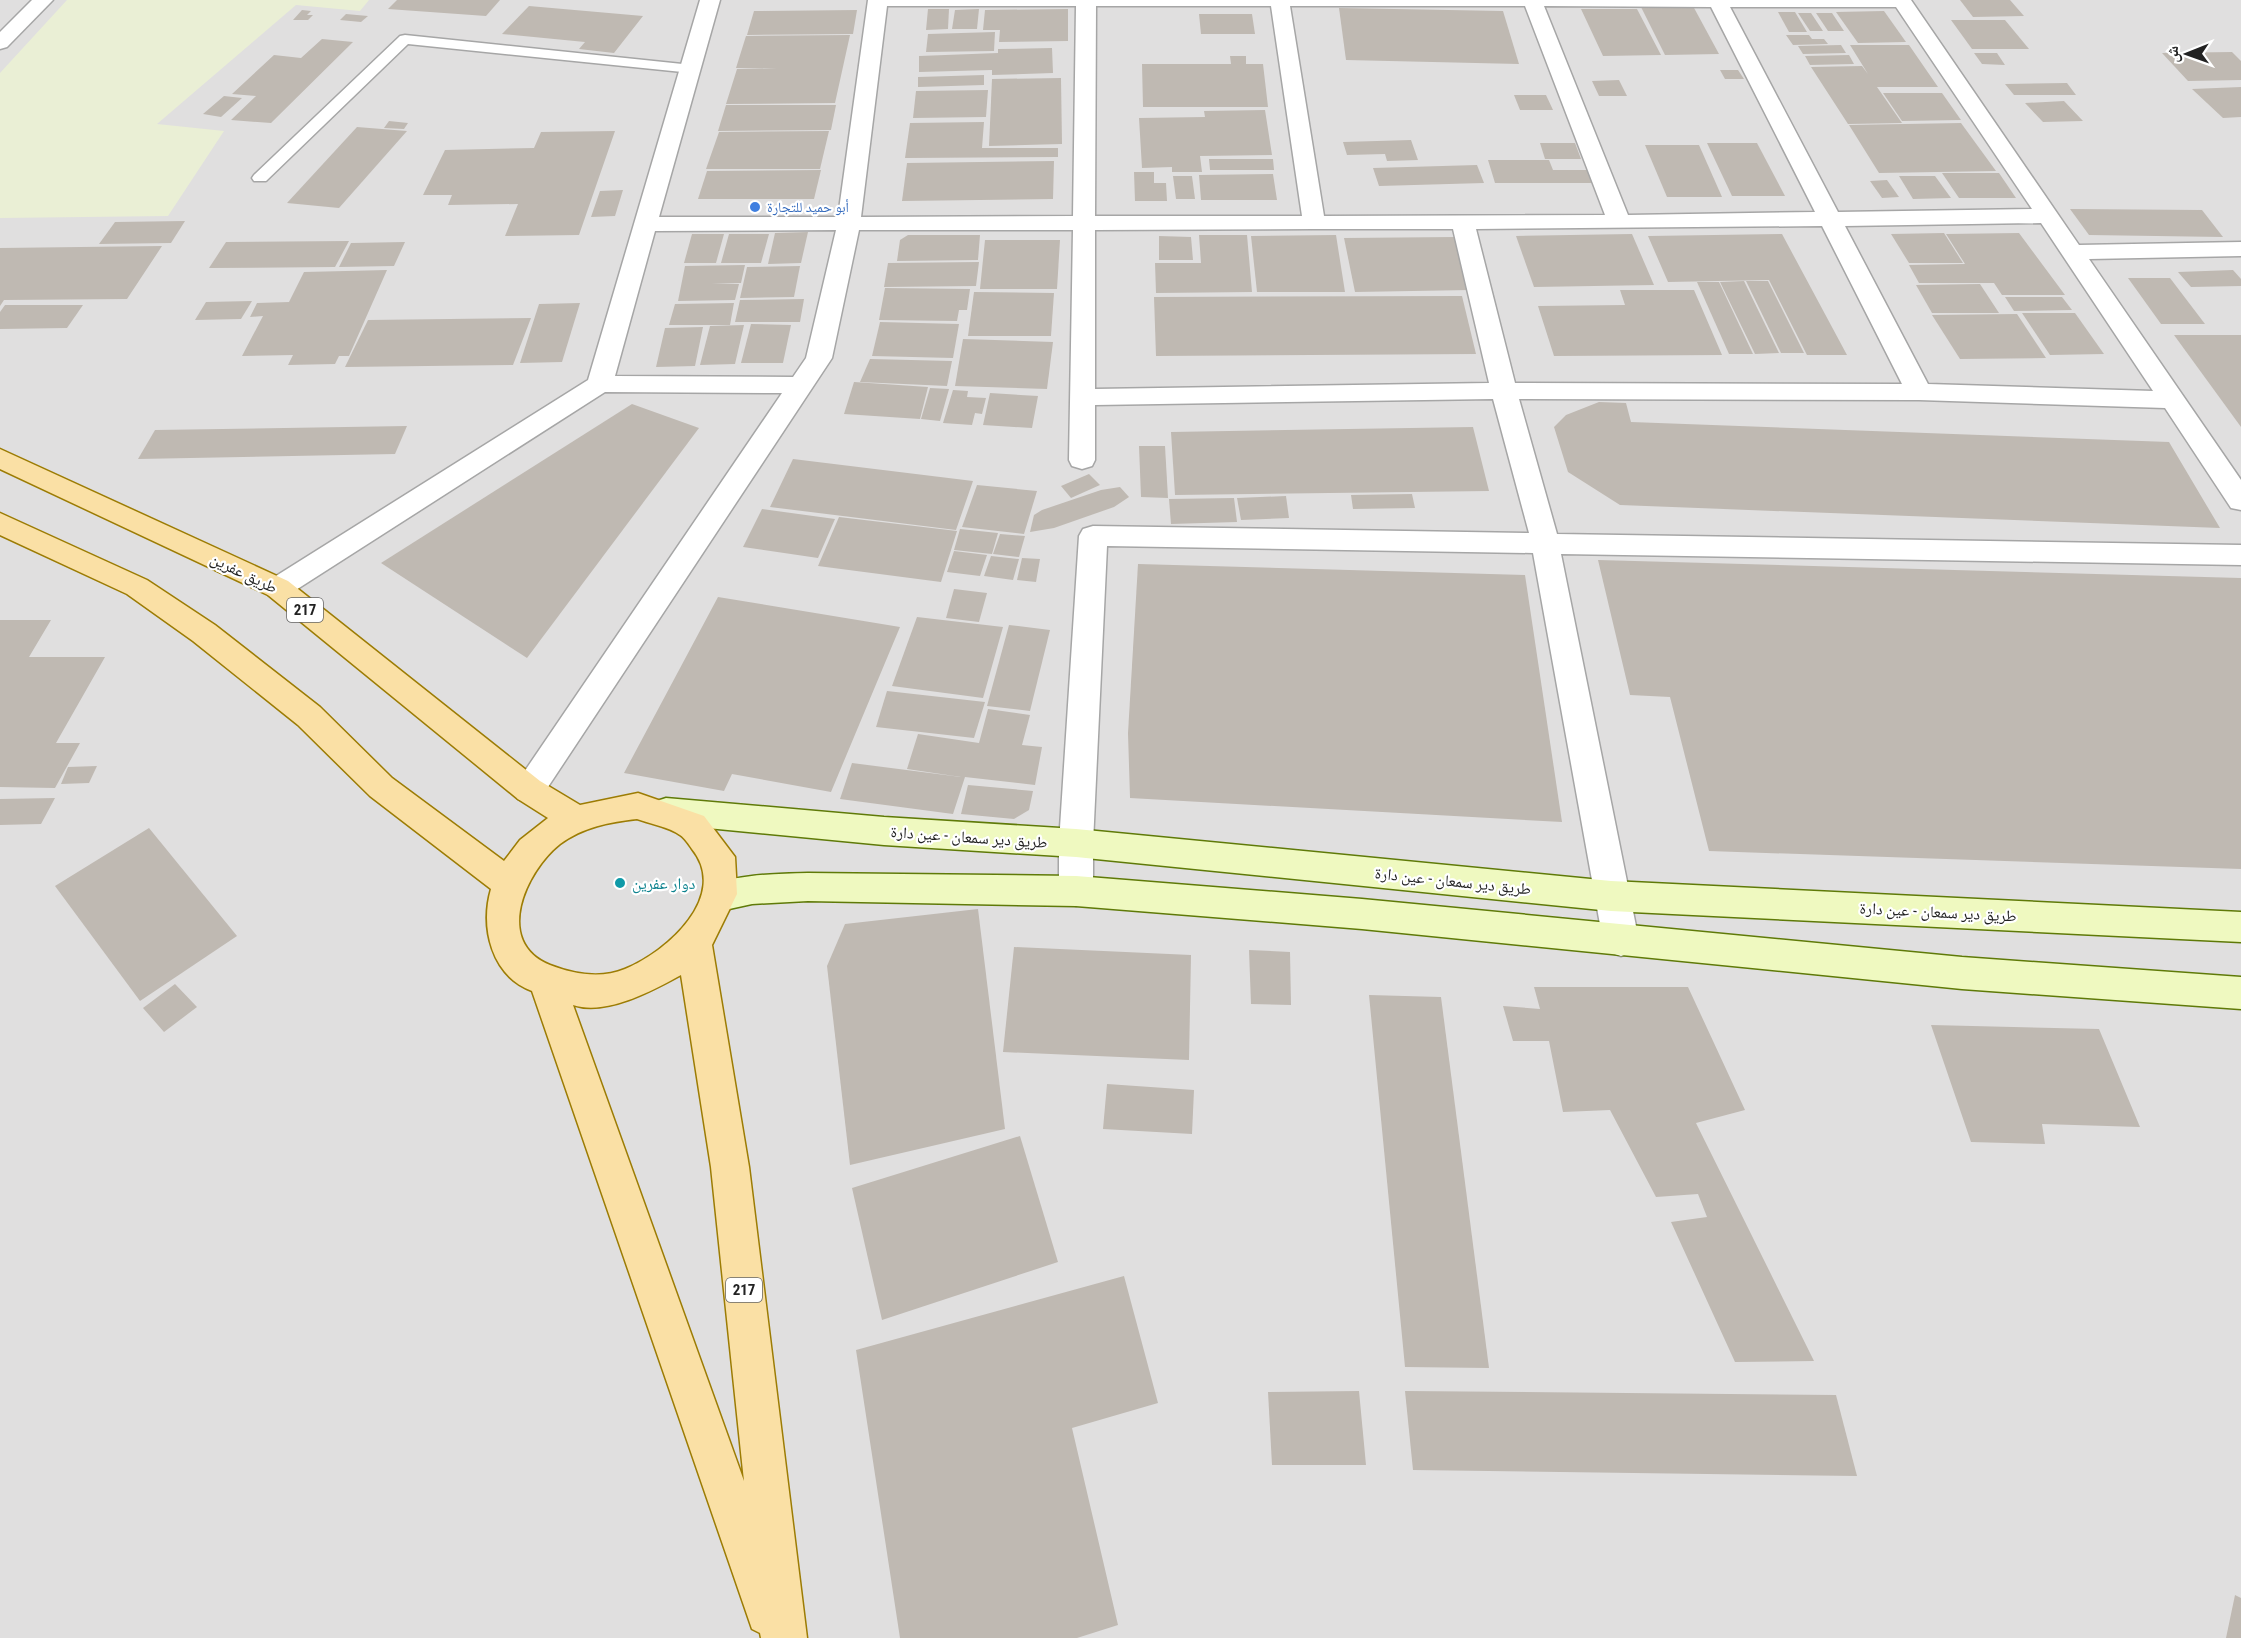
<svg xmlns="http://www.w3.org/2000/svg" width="2241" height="1638" font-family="'Roboto Condensed','Noto Naskh Arabic',sans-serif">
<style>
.residential{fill:#e0dfdf}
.farmland{fill:#eaefd5}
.building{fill:#bfb9b2}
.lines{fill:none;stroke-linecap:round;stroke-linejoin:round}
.service-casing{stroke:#a6a6a6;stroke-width:3}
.minor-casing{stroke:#a6a6a6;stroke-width:3}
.secondary-casing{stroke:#5f7a08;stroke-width:3}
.primary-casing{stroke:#9c7c04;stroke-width:3}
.service{fill:#fff;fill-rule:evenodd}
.minor{fill:#fff;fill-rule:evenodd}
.secondary{fill:#eff9c0;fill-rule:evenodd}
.primary{fill:#fae0a5;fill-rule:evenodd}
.shop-dot{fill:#3f7fe0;stroke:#fff;stroke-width:2}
.culture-dot{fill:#0f9aa8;stroke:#fff;stroke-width:2}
.labels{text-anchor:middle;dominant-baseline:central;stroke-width:4.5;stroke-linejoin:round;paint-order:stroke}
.far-shop-label{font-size:14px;fill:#366cbe;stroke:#fff;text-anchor:start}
.shield{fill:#fff;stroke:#646464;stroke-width:1.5}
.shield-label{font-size:15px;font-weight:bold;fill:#222}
.street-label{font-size:16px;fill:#222;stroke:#fff}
.culture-label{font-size:16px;fill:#0d838f;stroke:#fff;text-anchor:start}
</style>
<rect width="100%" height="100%" fill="#f2f0e9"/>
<rect class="residential" x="0" y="0" width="2241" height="1638"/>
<polygon class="farmland" points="67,0 369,0 360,11 296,5 157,124 224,131 168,216 0,218 0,73"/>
<g class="building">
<polygon points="397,0 500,0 486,16 388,9"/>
<polygon points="1960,0 2010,0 2024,16 1973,17"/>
<polygon points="529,6 643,16 614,53 579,49 585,42 502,34"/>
<polygon points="1693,6 1719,54 1665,55 1641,7"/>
<polygon points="1339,8 1503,11 1519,64 1346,60"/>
<polygon points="928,9 949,9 948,29 926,30"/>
<polygon points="979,9 977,29 952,29 955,10"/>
<polygon points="1068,9 1068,41 999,42 1000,30 983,30 985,10"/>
<polygon points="1581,9 1637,9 1661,55 1603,56"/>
<polygon points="302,10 311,11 307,15 313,15 308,20 293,20"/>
<polygon points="857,10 853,34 747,35 754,11"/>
<polygon points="1884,11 1906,42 1858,43 1836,12"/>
<polygon points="1778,12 1795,12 1807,32 1789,32"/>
<polygon points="1798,13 1811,13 1823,31 1810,31"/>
<polygon points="1816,13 1832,13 1844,31 1828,31"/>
<polygon points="346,14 368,16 361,22 340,20"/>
<polygon points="1199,14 1252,14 1255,34 1201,34"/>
<polygon points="1951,20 2005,20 2029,49 1972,49"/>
<polygon points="995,32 994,51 926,52 928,34"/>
<polygon points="850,35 835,103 726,104 737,69 777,68 736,68 746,36"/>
<polygon points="1786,35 1809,35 1812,39 1824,39 1828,44 1793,45"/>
<polygon points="322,39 353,42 271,123 231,120 256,96 232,94 274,55 301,58"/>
<polygon points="1841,45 1846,53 1803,54 1798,46"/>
<polygon points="1850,45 1909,45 1938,87 1877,87 1902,123 1848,124 1811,67 1862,66 1868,74"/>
<polygon points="1052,48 1053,73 992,75 992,70 919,72 919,56 998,53 998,49"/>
<polygon points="2232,52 2241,61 2241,80 2188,81 2162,53"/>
<polygon points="1974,53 1997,53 2005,65 1982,64"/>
<polygon points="1849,55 1854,64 1810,65 1805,56"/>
<polygon points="1230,56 1246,56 1246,64 1263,64 1268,107 1143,107 1142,64 1231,64"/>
<polygon points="1720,70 1738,70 1744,79 1725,79"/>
<polygon points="984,75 984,85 918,87 918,77"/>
<polygon points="1061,78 1062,144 989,146 992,79"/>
<polygon points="1619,80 1627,96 1599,96 1592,81"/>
<polygon points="2067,83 2076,95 2014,95 2005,84"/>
<polygon points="2241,87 2241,117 2223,118 2192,89"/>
<polygon points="988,90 986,117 913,118 916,91"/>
<polygon points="1883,93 1942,93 1961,120 1902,121"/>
<polygon points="1514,95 1546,95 1553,110 1520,110"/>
<polygon points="224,96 242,98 221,117 203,114"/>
<polygon points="2064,101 2083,121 2043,122 2025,103"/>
<polygon points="726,105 836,105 831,130 718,131"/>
<polygon points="1265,110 1272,155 1200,156 1202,172 1172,172 1172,167 1142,168 1139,118 1205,117 1204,111"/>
<polygon points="389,121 408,123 404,129 384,128"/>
<polygon points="984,122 982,148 1058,148 1058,157 905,158 910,123"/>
<polygon points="1961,123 1996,171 1879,173 1849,125"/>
<polygon points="357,127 407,131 339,208 287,203"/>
<polygon points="615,131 579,235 505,236 518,204 448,205 452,195 423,195 445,150 534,148 541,132"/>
<polygon points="829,131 820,169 706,169 719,132"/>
<polygon points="1411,140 1418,160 1387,161 1385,154 1347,155 1343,142"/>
<polygon points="1540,143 1575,143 1581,159 1545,159"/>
<polygon points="1707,143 1757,143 1785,196 1732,196"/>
<polygon points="1645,145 1699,145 1722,197 1667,197"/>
<polygon points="1209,159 1273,159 1274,170 1210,170"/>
<polygon points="1488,160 1549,160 1553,170 1588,170 1593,183 1495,183"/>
<polygon points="1054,161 1053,199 902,201 907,163"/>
<polygon points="1477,165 1484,183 1379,186 1373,168"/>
<polygon points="821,170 814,199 698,199 707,171"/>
<polygon points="1134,172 1154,172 1154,183 1166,183 1167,201 1135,201"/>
<polygon points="1942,173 1999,173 2016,198 1959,198"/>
<polygon points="1273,174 1277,200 1201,200 1199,175"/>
<polygon points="1173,176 1192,176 1195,199 1176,199"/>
<polygon points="1899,176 1935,176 1951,198 1913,199"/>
<polygon points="1887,180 1899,197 1882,198 1870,181"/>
<polygon points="623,190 615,216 591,217 600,191"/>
<polygon points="2070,209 2202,210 2223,237 2089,235"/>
<polygon points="185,221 171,243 99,244 115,222"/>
<polygon points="808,232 801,263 768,264 775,233"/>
<polygon points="1944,233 1963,263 1909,263 1891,234"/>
<polygon points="2019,233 2065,295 2002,295 1994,283 1919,283 1909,265 1965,264 1946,234"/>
<polygon points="692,234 724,234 716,263 684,263"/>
<polygon points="729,234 769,234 761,263 721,263"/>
<polygon points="1632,234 1654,285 1534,287 1516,236"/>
<polygon points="1782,234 1847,355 1807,355 1769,280 1668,282 1648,236"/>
<polygon points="908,235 980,235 978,260 897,261 900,240"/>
<polygon points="1199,235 1247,235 1252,292 1156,293 1155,263 1201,263"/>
<polygon points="1336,235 1345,292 1257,292 1251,236"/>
<polygon points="1159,236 1191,237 1193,260 1159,260"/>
<polygon points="1455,237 1470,290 1355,292 1344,238"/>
<polygon points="985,240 1060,240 1057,289 980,289"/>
<polygon points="349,241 335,267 209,268 226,242"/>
<polygon points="405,242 394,266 339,267 351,243"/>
<polygon points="162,246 127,299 4,300 0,306 0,248"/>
<polygon points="979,262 976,286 884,287 888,263"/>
<polygon points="745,265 741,283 712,283 739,284 735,300 678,301 685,266"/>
<polygon points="800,266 794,297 740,298 747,267"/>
<polygon points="387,270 349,356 339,356 335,364 288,365 293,355 242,356 263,316 250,317 257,303 289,302 304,272"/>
<polygon points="2233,270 2241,279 2241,286 2191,287 2178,272"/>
<polygon points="2128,278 2170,278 2205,324 2161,324"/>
<polygon points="1744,281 1779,353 1755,354 1720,282"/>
<polygon points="1746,281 1768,281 1804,353 1781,353"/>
<polygon points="1697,282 1719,282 1753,354 1729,354"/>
<polygon points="1980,284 1999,313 1932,313 1916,285"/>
<polygon points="885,288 970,289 967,310 959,310 957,321 879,320"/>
<polygon points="1620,290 1694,290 1722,355 1554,356 1538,306 1625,305"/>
<polygon points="974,292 1054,293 1051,336 968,336"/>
<polygon points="1462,296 1476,354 1156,356 1154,297"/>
<polygon points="2005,297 2062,297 2072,310 2014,311"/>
<polygon points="804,299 800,322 735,322 740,300"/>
<polygon points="252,301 241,319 195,320 206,302"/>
<polygon points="580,303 562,362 520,363 539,304"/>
<polygon points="734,303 730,325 669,325 675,304"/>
<polygon points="5,305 83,305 67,328 0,329 0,312"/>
<polygon points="2022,313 2075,313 2104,354 2050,355"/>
<polygon points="2017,314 2046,358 1960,359 1932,315"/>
<polygon points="531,318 513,365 345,367 368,320"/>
<polygon points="880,322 959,324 953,358 872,356"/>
<polygon points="751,324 791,325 783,363 741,363"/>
<polygon points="744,325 735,364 700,365 710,326"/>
<polygon points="703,327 695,366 656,367 665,328"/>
<polygon points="2174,335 2241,335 2241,427"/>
<polygon points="963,339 1053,342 1047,389 955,386"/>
<polygon points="870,359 952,361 947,386 860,382"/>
<polygon points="854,382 928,387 920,419 844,414"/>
<polygon points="930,388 949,389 940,421 921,419"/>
<polygon points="953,390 968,391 967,397 986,398 982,414 975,413 972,425 943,423"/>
<polygon points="990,393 1038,396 1032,428 983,425"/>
<polygon points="1599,402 1626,403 1631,422 2169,442 2220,528 1620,505 1568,472 1554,427 1566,415"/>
<polygon points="632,404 699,428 527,658 381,563"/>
<polygon points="407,426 395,454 138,459 155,430"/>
<polygon points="1473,427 1489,491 1175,495 1171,432"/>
<polygon points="1139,446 1165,446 1168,498 1141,497"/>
<polygon points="793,459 973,481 956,530 770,507"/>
<polygon points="1089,474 1100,485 1071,498 1061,486"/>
<polygon points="977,485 1037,491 1024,534 962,527"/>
<polygon points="1120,487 1129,497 1114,507 1054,528 1030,532 1034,515 1042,510 1101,490"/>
<polygon points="1412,494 1415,508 1353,509 1351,495"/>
<polygon points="1286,496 1289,518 1241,520 1237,498"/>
<polygon points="1234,498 1237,522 1171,524 1169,499"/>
<polygon points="762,509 835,519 818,558 743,547"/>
<polygon points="839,517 957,531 941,582 818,566"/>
<polygon points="960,529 998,533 992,554 954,550"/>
<polygon points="1000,534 1025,536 1019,557 993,554"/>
<polygon points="954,551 987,555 980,576 947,572"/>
<polygon points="991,556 1019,559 1013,580 984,576"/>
<polygon points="1022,558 1040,559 1036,582 1017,580"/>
<polygon points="1598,560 2241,578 2241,869 1709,851 1670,697 1630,695"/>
<polygon points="1138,564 1525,575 1562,822 1130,798 1128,733"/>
<polygon points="954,589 987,593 979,622 946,618"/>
<polygon points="718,597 900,627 831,792 732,774 724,791 624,773"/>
<polygon points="917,617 1003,627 983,698 892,686"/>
<polygon points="0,620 51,620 29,657 105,657 56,743 80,743 55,788 0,787"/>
<polygon points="1009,625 1050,630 1030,711 987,706"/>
<polygon points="887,691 985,702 974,738 876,727"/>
<polygon points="988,709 1030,715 1022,745 1042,747 1035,785 965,777 953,814 840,799 852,763 961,777 907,769 918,734 979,743"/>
<polygon points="97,766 89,783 61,784 68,767"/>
<polygon points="968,785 1033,791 1029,810 1014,819 961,814"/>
<polygon points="55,798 41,824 0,825 0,799"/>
<polygon points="149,828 237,936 140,1001 55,886"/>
<polygon points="978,909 1005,1129 850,1165 827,966 845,924"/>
<polygon points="1014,947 1191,955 1189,1060 1003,1052"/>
<polygon points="1249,950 1290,952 1291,1005 1251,1004"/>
<polygon points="175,984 197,1007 164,1032 143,1008"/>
<polygon points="1534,987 1688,987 1745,1110 1696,1123 1814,1361 1735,1362 1671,1222 1707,1217 1698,1194 1656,1197 1610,1110 1563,1112 1549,1041 1513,1041 1503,1006 1540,1009"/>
<polygon points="1369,995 1441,997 1489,1368 1405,1367"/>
<polygon points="1931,1025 2099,1029 2140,1127 2042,1124 2045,1144 1971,1142"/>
<polygon points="1107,1084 1194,1090 1192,1134 1103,1129"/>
<polygon points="1020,1136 1058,1262 882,1320 852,1188"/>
<polygon points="1124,1276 1158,1403 1072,1428 1118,1625 1077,1638 900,1638 856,1350"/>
<polygon points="1359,1391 1366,1465 1272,1465 1268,1392"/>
<polygon points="1405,1391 1836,1395 1857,1476 1413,1470"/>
<polygon points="2235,1595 2241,1598 2241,1638 2226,1638"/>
</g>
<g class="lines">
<g class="service-casing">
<polygon id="service" points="405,35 692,65 699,69 692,73 408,44 266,181 254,181 252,178 254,175 400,36"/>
</g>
<g class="minor-casing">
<g id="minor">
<polygon points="32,0 53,0 7,47 0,49 0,32"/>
<path d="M700 0H720L659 217H838L868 0H1911L2079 245 2241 242V256L2089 259 2241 480V510L2231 508 2165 408 1919 400 1519 399 1557 534 2241 545V565L1561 554 1639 941 1633 952 1621 956 1609 952 1603 941 1533 553 1107 546 1093 843V891L1088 901 1076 906 1064 901 1059 891V843L1079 536 1083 529 1093 526 1529 533 1493 399 1095 405V460L1092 466 1082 469 1072 466 1069 460 1073 230H859L832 358 540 799 529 803 518 799 513 790 518 781 782 393 605 392 288 595 278 598 268 595 263 588 268 581 588 380ZM887 6H1076L1073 216 861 217ZM1096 6H1271L1302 216H1095ZM1290 6H1525L1605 215 1324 216ZM1544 6 1711 7 1815 212 1628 215ZM1730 7H1896L2032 209 1838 212ZM2041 223 2153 391 1928 384 1845 226ZM1822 226 1902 384 1515 383 1476 229ZM1313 229H1453L1489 383 1095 389V230ZM836 230 806 358 793 377 615 376 655 231Z"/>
</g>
</g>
<g class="secondary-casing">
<g id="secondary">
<polygon points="666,798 884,817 1076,829 1611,881 2241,912 2241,942 1611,911 1076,857 884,845 666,824 654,820 650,811 654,802"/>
<path d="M808 873 1076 876 1362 899 1962 957 2241 977V1009L1962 989 1362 929 1076 906 808 901 752 904 720 911 708 906 703 896 708 886C741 874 774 874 808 873Z"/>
</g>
</g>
<g class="primary-casing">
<path id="primary" d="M0 449 288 581 540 781 580 805 638 793 704 816 735 857 737 894 712 945 749 1167 807 1638H761L760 1633 752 1629 532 991C491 976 480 927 491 889L370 796 298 725 193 641 127 594 0 535V513L147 580 215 625 320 707 392 778 504 861 520 840 548 818 518 799 268 595 0 469ZM637 819C651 824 669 827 680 835 685 838 689 845 692 849 730 896 667 952 625 969 601 979 573 974 550 965 493 942 526 871 560 844 583 827 610 822 637 819ZM681 975 711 1167 744 1481 573 1005C606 1016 652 991 681 975Z"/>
</g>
<use href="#service" class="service"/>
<use href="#minor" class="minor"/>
<use href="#secondary" class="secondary"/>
<use href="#primary" class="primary"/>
</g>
<circle class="shop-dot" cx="755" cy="207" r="6"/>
<circle class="culture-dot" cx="620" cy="883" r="6"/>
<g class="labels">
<g class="far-shop-label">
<text x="767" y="207">أبو حميد للتجارة</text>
</g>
<g class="shield">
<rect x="287" y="598" width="36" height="24" rx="4.5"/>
<rect x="726" y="1278" width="36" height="24" rx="4.5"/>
</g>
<g class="shield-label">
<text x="305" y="610">217</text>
<text x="744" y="1290">217</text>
</g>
<g class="street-label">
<text transform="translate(244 573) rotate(26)">طريق عفرين</text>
<text transform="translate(969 837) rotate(4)">طريق دير سمعان - عين دارة</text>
<text transform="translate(1453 881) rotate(6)">طريق دير سمعان - عين دارة</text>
<text transform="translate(1938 912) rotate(3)">طريق دير سمعان - عين دارة</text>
</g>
<g class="culture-label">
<text x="632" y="883">دوار عفرين</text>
</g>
</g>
<g transform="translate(2187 54) rotate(269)" stroke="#ffffff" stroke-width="4.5" paint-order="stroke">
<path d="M0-4.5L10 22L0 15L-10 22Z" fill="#222222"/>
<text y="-9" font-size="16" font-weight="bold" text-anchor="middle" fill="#222222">ش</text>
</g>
</svg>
